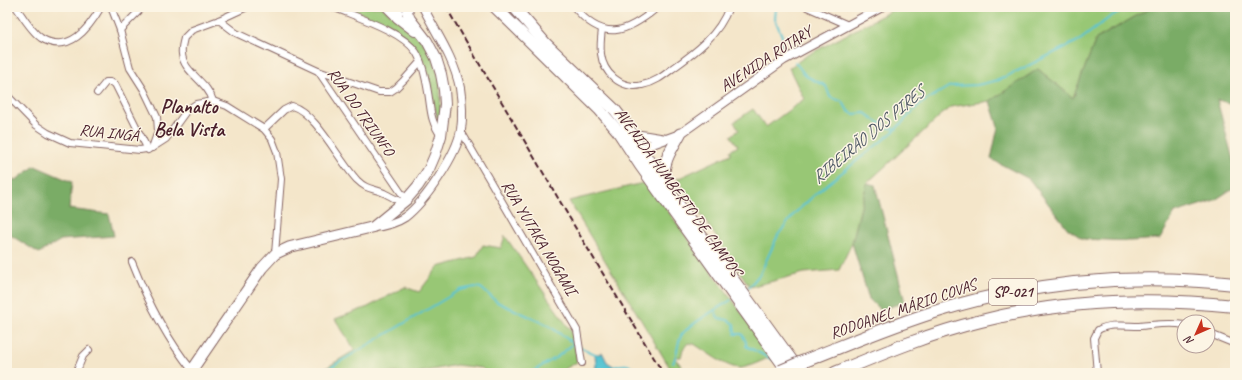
<svg xmlns="http://www.w3.org/2000/svg" width="1242" height="380" font-family="Caveat,sans-serif">
<style>
.green{fill:#98c775;stroke:#717350}
.forest{fill:#7aac66;stroke:#626648}
.water{fill:#59c4d2;stroke:#52727e}
.lines{fill:none;stroke-linecap:round;stroke-linejoin:round}
.stream{stroke:#59c4d2;stroke-width:2}
.minor-casing{stroke:#866563;stroke-width:8}
.tertiary-casing{stroke:#866563;stroke-width:10}
.secondary-casing{stroke:#866563;stroke-width:11}
.primary-casing{stroke:#866563;stroke-width:12}
.trunk-casing{stroke:#866563;stroke-width:13}
.motorway-casing{stroke:#866563;stroke-width:14}
.minor{stroke:#fff;stroke-width:6}
.tertiary{stroke:#fff;stroke-width:8}
.secondary{stroke:#fff;stroke-width:9}
.primary{stroke:#fff;stroke-width:10}
.trunk{stroke:#fff;stroke-width:11}
.motorway{stroke:#fff;stroke-width:12}
.rail{stroke:#4a1f2b;stroke-width:2;stroke-dasharray:6 3;stroke-linecap:butt}
.motorway-bridge-casing{stroke:#866563;stroke-width:14;stroke-linecap:butt}
.motorway-bridge{stroke:#fff;stroke-width:12}
.labels{text-anchor:middle;dominant-baseline:central;stroke-width:3;stroke-linejoin:round;paint-order:stroke}
.shield{fill:#fcf5e5;stroke:#7f5f63;stroke-width:1}
.shield-label{font-size:15px;font-weight:bold;fill:#4a1f2b}
.street-label{font-size:16px;fill:#4a1f2b;stroke:#fcf5e5}
.water-label{font-size:17px;font-style:italic;fill:#4f5965;stroke:#fcf5e5}
.district-label{font-size:20px;font-weight:bold;fill:#4a1f2b;stroke:#fcf5e5}
</style>
<rect width="100%" height="100%" fill="#fcf5e5"/>
<filter id="ink" filterUnits="userSpaceOnUse"><feTurbulence type="fractalNoise" baseFrequency=".025" numOctaves="2"/><feDisplacementMap in="SourceGraphic" scale="8" xChannelSelector="R" yChannelSelector="G"/><feConvolveMatrix kernelMatrix="1 2 1 2 8 2 1 2 1" color-interpolation-filters="sRGB"/></filter>
<filter id="wash" filterUnits="userSpaceOnUse"><feTurbulence type="fractalNoise" baseFrequency=".012" numOctaves="4" result="noise"/><feDisplacementMap in="SourceGraphic" scale="16" xChannelSelector="R" yChannelSelector="G"/><feGaussianBlur stdDeviation="0.9" result="paint"/><feColorMatrix in="noise" values="0 0 0 0 0 0 0 0 0 0 0 0 0 0 0 0 0 1.4 0 .05"/><feComposite in="paint" operator="in"/></filter>
<g filter="url(#wash)">
<rect width="100%" height="100%" fill="#f4e6ca"/>
<g class="green">
<path d="M348 7H382L422 40 434 60 440 81 441 115 437 118C433 101 431 84 426 67 413 32 378 22 348 7Z"/>
<polygon points="898,7 1152,7 1096,39 1073,98 1038,69 990,101 950,107 867,183 852,243 839,270 804,273 750,287 677,179 731,154 730,151 738,146 731,136 739,130 734,122 753,109 766,127 804,99 789,68 806,56"/>
<path d="M647 182 773 356C763 360 750 367 740 368 726 368 706 351 694 344L688 343 683 349 681 357H674L687 373H673L569 201Z"/>
<polygon points="505,236 573,334 577,362 563,370 562,373 487,373 482,368 456,365 417,373 318,373 355,350 335,319 368,307 405,287 419,292 438,267 476,257 483,245 501,248"/>
</g>
<g class="forest">
<polygon points="1152,7 1235,7 1235,104 1217,100 1235,167 1235,187 1215,200 1175,213 1160,239 1130,241 1083,239 1068,229 1029,179 991,159 998,127 990,101 1038,69 1073,98 1096,39"/>
<polygon points="35,166 72,182 69,209 109,214 114,236 61,240 39,253 7,233 7,179 16,180"/>
<polygon points="867,183 875,185 905,302 880,310 869,299 852,243"/>
</g>
<polygon class="water" points="602,352 607,362 615,367 612,373 594,373 596,366 595,354 599,354"/>
<g class="lines">
<g class="stream">
<polyline points="776,7 775,19 782,36 782,45 784,52"/>
<polyline points="795,62 806,76 826,86 830,97 843,102 848,111 854,114 865,113 879,123 885,123 886,127 896,129"/>
<polyline points="748,288 760,274 778,235 795,213 820,190 893,132 920,104 950,86 977,85 999,80 1080,40 1110,17 1128,7"/>
<polyline points="715,310 718,318 728,320 734,324 735,334 742,334 746,342 746,346 773,360"/>
<path d="M673 363C678 354 677 344 681 336 686 326 720 307 731 300"/>
<path d="M614 367C627 363 628 364 639 373"/>
<polyline points="321,373 460,290 475,287 481,288 497,302 548,325 577,346 597,355"/>
<polyline points="530,373 557,357 573,344"/>
</g>
</g>
</g>
<g filter="url(#ink)">
<g class="lines">
<g class="minor-casing">
<g id="minor">
<path d="M16 7C23 17 31 31 41 38 69 55 89 28 101 7"/>
<polyline points="111,7 120,30 130,68 144,90 157,117 158,131 152,148"/>
<path d="M333 7C356 17 402 31 416 52 423 63 426 80 428 92 431 110 430 121 441 136"/>
<path d="M574 7C603 42 626 34 658 7"/>
<polyline points="644,7 649,14"/>
<polyline points="807,7 848,25"/>
<polyline points="219,20 236,33 318,71 406,200"/>
<path d="M602 29C601 37 600 46 601 54 602 63 607 72 614 78 621 84 632 88 642 85 654 83 663 76 672 69 696 52 719 35 729 7"/>
<polyline points="120,30 143,7"/>
<polyline points="318,71 379,92 390,92 396,88 404,80 420,62"/>
<polyline points="97,93 106,82 110,82 115,84 148,150"/>
<polyline points="7,95 36,125 48,133 70,143 140,150 152,148 166,139 187,110 196,104 213,101 227,106 264,129 272,139 277,152 281,179 275,254"/>
<path d="M213 101C208 82 183 72 182 54 181 48 183 43 184 38L192 30 219 20 247 7"/>
<path d="M264 129 284 110 292 106C316 113 339 161 357 180 367 190 372 188 384 193 390 196 397 200 403 203"/>
<polyline points="461,131 577,330 582,363"/>
<path d="M132 262C147 300 166 338 192 370"/>
<polyline points="1208,333 1235,344"/>
<polyline points="76,373 83,356 89,350"/>
<path d="M1097 373 1094 338 1098 330C1110 323 1126 326 1139 326 1154 325 1169 322 1184 325"/>
</g>
</g>
<g class="tertiary-casing">
<g id="tertiary">
<polyline points="629,137 641,135 666,139"/>
<polyline points="638,152 647,146 680,134 784,60 882,7"/>
<path d="M373 227C384 226 396 223 405 217 425 202 457 154 461 130 463 116 462 101 460 88 454 58 436 33 423 7"/>
</g>
</g>
<g class="secondary-casing">
<polyline id="secondary" points="387,7 397,17"/>
</g>
<g class="primary-casing">
<g id="primary">
<polyline points="397,7 397,17 415,31"/>
<polyline points="190,373 262,268 275,254 290,247 373,227 406,200 418,186 429,169 435,155 441,136 445,104 444,90 441,74 436,58 427,41 410,19 407,12 408,7"/>
</g>
</g>
<g class="trunk-casing">
<g id="trunk">
<polyline points="495,7 599,109 617,130 640,165 789,373"/>
<polyline points="514,7 546,44 615,110 625,123 660,179 801,373"/>
<path d="M663 184C663 162 669 153 680 134"/>
</g>
</g>
<g class="motorway-casing">
<g id="motorway">
<path d="M802 362C848 344 894 324 941 310 1036 281 1137 273 1235 284"/>
<path d="M835 373C883 353 931 333 981 321 1064 300 1150 297 1235 306"/>
</g>
</g>
<use href="#minor" class="minor"/>
<use href="#tertiary" class="tertiary"/>
<use href="#secondary" class="secondary"/>
<use href="#primary" class="primary"/>
<use href="#trunk" class="trunk"/>
<use href="#motorway" class="motorway"/>
<polyline class="rail" points="446,7 582,239 663,373"/>
<g class="motorway-bridge-casing">
<polyline id="motorway-bridge" points="781,371 802,362"/>
</g>
<use href="#motorway-bridge" class="motorway-bridge"/>
</g>
</g>
<g class="labels">
<rect class="shield" x="989" y="279" width="48" height="26" rx="3"/>
<g class="shield-label">
<text x="1013" y="292">SP-021</text>
</g>
<g class="street-label">
<text transform="translate(766 59) rotate(-33)">AVENIDA ROTARY</text>
<text transform="translate(361 112) rotate(55)">RUA DO TRIUNFO</text>
<text transform="translate(109 133) rotate(6)">RUA INGÁ</text>
<text transform="translate(678 192) rotate(54)">AVENIDA HUMBERTO DE CAMPOS</text>
<text transform="translate(539 238) rotate(59)">RUA YUTAKA NOGAMI</text>
<text transform="translate(903 309) rotate(-19)">RODOANEL MÁRIO COVAS</text>
</g>
<g class="water-label">
<text transform="translate(868 135) rotate(-40)">RIBEIRÃO DOS PIRES</text>
</g>
<g class="district-label">
<text x="189" y="106">Planalto<tspan x="189" dy="23">Bela Vista</tspan></text>
</g>
</g>
<rect width="1242" height="380" fill="none" stroke="#fcf5e5" stroke-width="24"/>
<g transform="translate(1196 334) rotate(225)"><circle r="19" fill="#fcf5e5" stroke="#b59f9b"/>
<path d="M0-3L7 15L0 10L-7 15Z" fill="#c8321e"/>
<text y="-6" font-size="11" font-weight="bold" text-anchor="middle" fill="#4a1f2b">N</text>
</g>
</svg>
